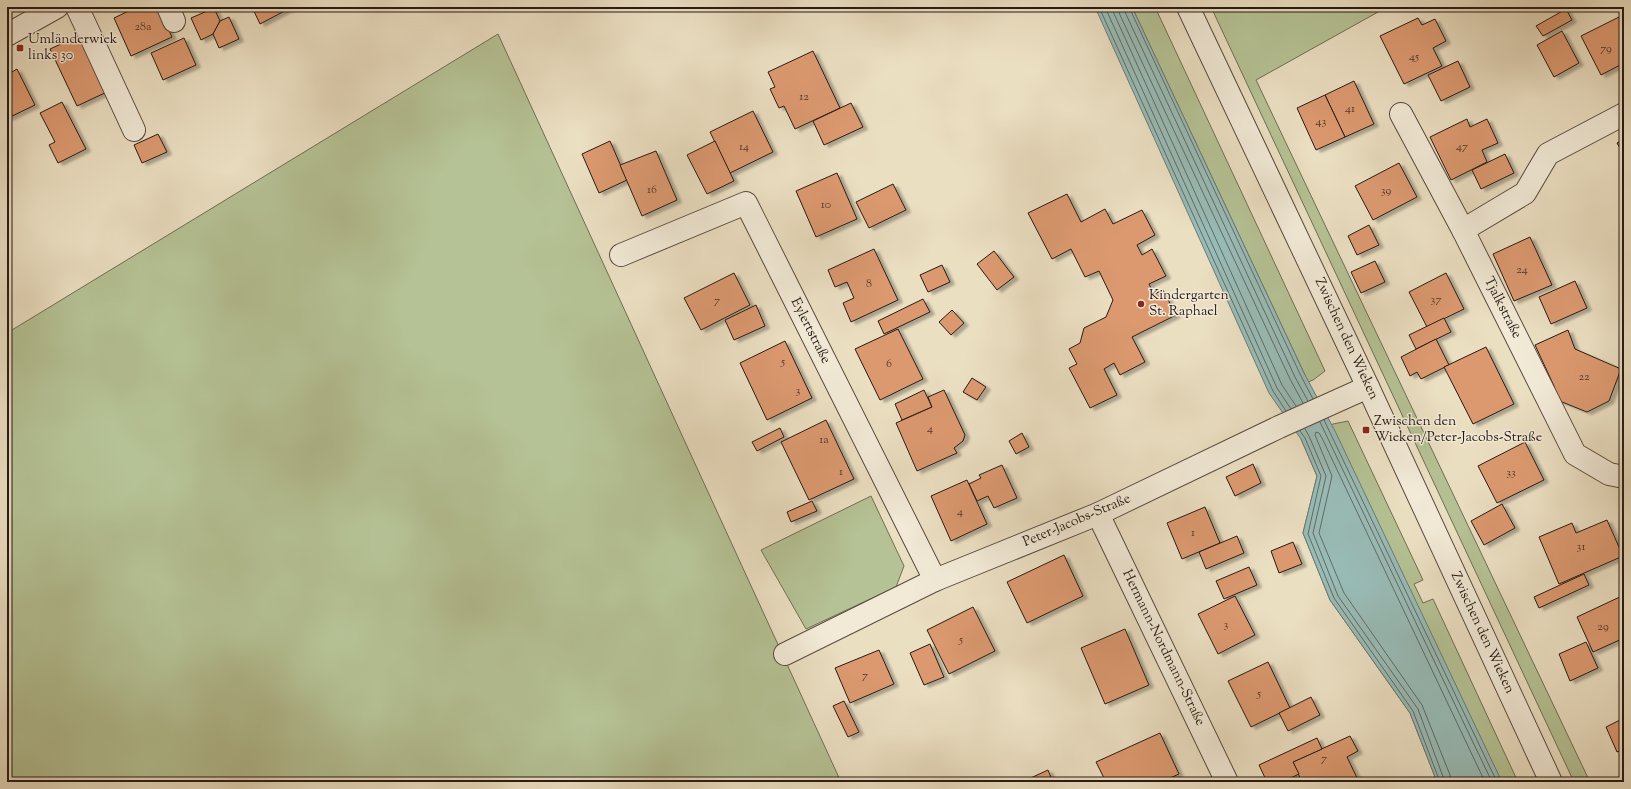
<svg xmlns="http://www.w3.org/2000/svg" width="1631" height="789" font-family="'Sorts Mill Goudy',serif">
<style>
.green{fill:#b5c295;stroke:#6e6e55}
.water{fill:#99bcb7;stroke:#6b7b76}
.lines{fill:none;stroke-linecap:round;stroke-linejoin:round}
.shore{stroke:#606b66;stroke-width:1}
.building{fill:#dc9970;stroke:#271a15;filter:url(#shadow)}
.minor-casing{stroke:#584b40;stroke-width:24}
.minor{stroke:#f2ead7;stroke-width:22}
.poi-dot{fill:#8f2418;stroke:#f2ead7;stroke-width:1.5}
.labels{text-anchor:middle;dominant-baseline:central;stroke-width:3;stroke-linejoin:round;paint-order:stroke}
.number-label{font-size:12px;fill:#543a2c}
.poi-label{font-size:14px;fill:#271a15;stroke:#f2ead7;text-anchor:start}
.street-label{font-size:14px;fill:#271a15;stroke:#f2ead7}
</style>
<defs>
<filter id="shadow"><feDropShadow dx="4.5" dy="2.5" stdDeviation="1" flood-color="#0004"/></filter>
</defs>
<rect width="100%" height="100%" fill="#ebdfc2"/>
<filter id="stains"><feTurbulence type="fractalNoise" baseFrequency=".005" numOctaves="4"/><feColorMatrix values="0 0 0 0 .2 0 0 0 0 .09 0 0 0 0 .02 0 0 0 .5 -.17"/></filter>
<radialGradient id="worn" r=".72"><stop offset=".6" stop-color="#630" stop-opacity="0"/><stop offset="1" stop-color="#630" stop-opacity=".3"/></radialGradient>
<g class="green">
<polygon points="1132,7 1155,7 1325,371 1313,380 1308,382 1304,373"/>
<polygon points="1211,7 1387,7 1256,80 1590,782 1574,782"/>
<polygon points="498,34 841,782 7,782 7,333"/>
<polygon points="1348,421 1423,580 1414,584 1423,603 1433,599 1518,782 1437,782 1410,713 1330,600 1303,533 1317,476 1301,439 1333,424"/>
<polygon points="871,496 904,566 896,587 806,629 761,550"/>
</g>
<polygon class="water" points="1095,7 1132,7 1304,373 1335,431 1502,782 1437,782 1410,713 1330,600 1303,533 1317,476 1301,439 1269,393"/>
<g class="lines">
<g class="shore">
<polyline points="1099,7 1273,391 1286,411"/>
<polyline points="1105,7 1277,388 1291,409"/>
<polyline points="1111,7 1282,385 1296,406"/>
<polyline points="1118,7 1120,15 1290,379 1303,403"/>
<polyline points="1124,7 1125,12 1295,377 1308,401"/>
<polyline points="1129,7 1300,374 1313,399"/>
<polyline points="1324,420 1497,782"/>
<polyline points="1320,422 1492,782"/>
<polyline points="1305,429 1309,436 1326,476 1313,533 1338,596 1418,709 1445,782"/>
<polyline points="1300,431 1305,438 1321,476 1308,534 1334,598 1413,711 1440,782"/>
<polyline points="1451,782 1450,775 1422,705 1344,593 1319,533 1332,476 1315,435 1316,432 1319,433 1322,438 1485,782"/>
</g>
</g>
<g class="building">
<polygon points="137,7 158,7 172,37 131,56 114,18"/>
<polygon points="252,7 292,7 260,24"/>
<polygon points="214,8 220,21 213,34 201,40 191,18"/>
<polygon points="1566,9 1572,20 1543,36 1536,26"/>
<polygon points="1623,15 1624,63 1601,75 1581,36"/>
<polygon points="229,17 239,39 219,48 213,34 220,21"/>
<polygon points="1418,18 1422,25 1435,19 1446,41 1433,48 1442,66 1404,84 1380,36"/>
<polygon points="1562,31 1579,63 1554,77 1537,45"/>
<polygon points="83,34 109,91 77,106 50,49"/>
<polygon points="184,38 196,65 163,80 151,53"/>
<polygon points="813,51 840,108 795,129 784,106 779,108 770,89 775,87 768,72"/>
<polygon points="1458,61 1470,87 1441,101 1428,75"/>
<polygon points="17,69 35,105 8,118 7,116 7,75"/>
<polygon points="1354,81 1374,124 1345,137 1325,95"/>
<polygon points="1325,95 1345,137 1316,150 1297,108"/>
<polygon points="62,102 86,149 58,163 49,145 55,142 40,113"/>
<polygon points="851,103 863,127 824,145 813,121"/>
<polygon points="753,111 773,152 730,173 710,132"/>
<polygon points="1467,119 1470,127 1487,119 1498,143 1482,150 1487,162 1451,180 1430,137"/>
<polygon points="158,134 167,152 142,163 134,145"/>
<polygon points="1624,139 1624,155 1617,143"/>
<polygon points="610,141 627,180 599,193 582,154"/>
<polygon points="715,141 734,181 707,194 687,155"/>
<polygon points="656,151 677,200 642,216 620,165"/>
<polygon points="1505,154 1514,173 1481,189 1472,170"/>
<polygon points="1399,163 1417,197 1373,220 1355,186"/>
<polygon points="837,173 857,219 816,237 796,191"/>
<polygon points="893,184 906,210 869,228 856,202"/>
<polygon points="1067,194 1081,222 1105,209 1113,224 1142,210 1155,235 1137,245 1142,255 1152,249 1166,276 1149,284 1154,294 1163,290 1176,315 1132,337 1145,362 1120,375 1114,363 1104,369 1117,395 1090,408 1069,368 1077,364 1069,349 1080,343 1084,328 1106,317 1113,300 1099,271 1085,277 1071,249 1052,259 1028,213"/>
<polygon points="1369,225 1379,245 1357,255 1348,236"/>
<polygon points="1530,237 1552,285 1514,301 1493,254"/>
<polygon points="874,249 898,300 851,322 843,303 854,298 847,282 835,287 828,270"/>
<polygon points="994,251 1014,277 997,290 977,264"/>
<polygon points="1375,261 1385,282 1361,293 1351,272"/>
<polygon points="942,265 950,282 928,292 920,275"/>
<polygon points="734,273 750,305 701,330 684,298"/>
<polygon points="1446,273 1464,309 1427,327 1409,292"/>
<polygon points="1575,281 1587,308 1551,324 1539,297"/>
<polygon points="923,299 930,312 884,334 878,321"/>
<polygon points="756,305 765,326 734,340 725,320"/>
<polygon points="952,310 964,323 951,335 939,322"/>
<polygon points="1444,318 1451,332 1416,349 1409,335"/>
<polygon points="898,329 923,379 880,400 855,349"/>
<polygon points="1568,330 1575,349 1621,369 1609,401 1587,412 1552,398 1554,386 1535,345"/>
<polygon points="1436,339 1449,365 1421,379 1417,372 1410,376 1401,357"/>
<polygon points="785,341 812,398 767,420 740,363"/>
<polygon points="1486,347 1514,404 1473,424 1444,367"/>
<polygon points="972,378 986,387 977,400 963,392"/>
<polygon points="924,390 932,407 902,420 895,404"/>
<polygon points="944,390 965,435 963,441 954,448 957,453 917,471 896,423 932,407 928,397"/>
<polygon points="826,420 854,479 809,500 781,442"/>
<polygon points="780,428 784,437 757,451 752,442"/>
<polygon points="1022,433 1029,447 1016,454 1009,441"/>
<polygon points="1525,442 1544,480 1497,503 1478,466"/>
<polygon points="1253,464 1261,483 1235,496 1226,477"/>
<polygon points="1002,465 1017,498 994,508 988,496 977,501 969,484 981,478 979,475"/>
<polygon points="967,480 987,524 951,541 931,496"/>
<polygon points="812,501 817,511 791,522 787,512"/>
<polygon points="1502,504 1515,528 1484,545 1471,521"/>
<polygon points="1205,507 1220,543 1182,559 1167,523"/>
<polygon points="1607,520 1623,556 1559,584 1539,537 1572,523 1576,533"/>
<polygon points="1237,536 1244,553 1206,569 1199,552"/>
<polygon points="1293,542 1302,564 1279,573 1271,551"/>
<polygon points="1064,555 1083,596 1027,623 1007,582"/>
<polygon points="1249,567 1257,585 1224,599 1216,581"/>
<polygon points="1584,574 1589,585 1539,608 1534,597"/>
<polygon points="1624,595 1624,638 1593,652 1577,617"/>
<polygon points="1235,596 1255,635 1218,654 1198,614"/>
<polygon points="973,607 995,651 949,674 927,630"/>
<polygon points="1125,629 1149,685 1105,704 1081,648"/>
<polygon points="1586,642 1598,668 1570,681 1559,654"/>
<polygon points="930,644 944,677 924,685 910,653"/>
<polygon points="879,650 894,684 850,703 835,668"/>
<polygon points="1268,662 1290,708 1251,727 1228,681"/>
<polygon points="1311,697 1320,715 1288,731 1279,713"/>
<polygon points="844,701 859,732 848,737 833,706"/>
<polygon points="1624,718 1624,749 1617,752 1606,727"/>
<polygon points="1160,733 1179,774 1161,782 1106,782 1096,762"/>
<polygon points="1350,736 1358,751 1347,757 1359,782 1302,782 1293,762"/>
<polygon points="1317,738 1322,749 1293,762 1299,774 1282,782 1267,782 1259,765"/>
<polygon points="1048,770 1053,782 1022,782"/>
</g>
<g class="lines">
<g class="minor-casing">
<g id="minor">
<polyline points="77,7 134,130"/>
<polyline points="168,7 174,21"/>
<polyline points="1188,7 1368,387 1551,782"/>
<polyline points="7,35 57,7"/>
<polyline points="1401,114 1463,230 1575,454 1609,474 1624,477"/>
<polyline points="1463,230 1525,193 1548,154 1624,114"/>
<polyline points="621,255 746,203 935,580"/>
<polyline points="1098,514 1227,782"/>
<polyline points="785,654 935,580 1098,514 1279,427 1368,387"/>
</g>
</g>
<use href="#minor" class="minor"/>
</g>
<g class="poi-dot">
<rect x="16" y="44" width="8" height="8" rx="2"/>
<circle cx="1141" cy="304" r="4"/>
<rect x="1362" y="426" width="8" height="8" rx="2"/>
</g>
<g class="labels">
<g class="number-label">
<text x="143" y="27">28a</text>
<text x="1606" y="49">79</text>
<text x="1414" y="57">45</text>
<text x="804" y="97">12</text>
<text x="1350" y="109">41</text>
<text x="1321" y="122">43</text>
<text x="744" y="147">14</text>
<text x="1462" y="147">47</text>
<text x="652" y="190">16</text>
<text x="1386" y="191">39</text>
<text x="826" y="205">10</text>
<text x="1522" y="270">24</text>
<text x="869" y="284">8</text>
<text x="1436" y="300">37</text>
<text x="717" y="301">7</text>
<text x="783" y="362">5</text>
<text x="889" y="364">6</text>
<text x="1584" y="377">22</text>
<text x="798" y="391">3</text>
<text x="930" y="429">4</text>
<text x="824" y="440">1a</text>
<text x="841" y="472">1</text>
<text x="1511" y="473">33</text>
<text x="960" y="512">4</text>
<text x="1193" y="533">1</text>
<text x="1581" y="547">31</text>
<text x="1226" y="625">3</text>
<text x="1603" y="627">29</text>
<text x="961" y="640">5</text>
<text x="865" y="676">7</text>
<text x="1259" y="694">5</text>
<text x="1324" y="759">7</text>
</g>
<g class="poi-label">
<text x="28" y="40">Umländerwiek<tspan x="28" dy="16">links 30</tspan></text>
<text x="1149" y="296">Kindergarten<tspan x="1149" dy="16">St. Raphael</tspan></text>
<text x="1374" y="422">Zwischen den<tspan x="1374" dy="16">Wieken/Peter-Jacobs-Straße</tspan></text>
</g>
<g class="street-label">
<text transform="translate(1502 308) rotate(63)">Tjalkstraße</text>
<text transform="translate(810 331) rotate(63)">Eylertstraße</text>
<text transform="translate(1346 339) rotate(65)">Zwischen den Wieken</text>
<text transform="translate(1077 521) rotate(-23)">Peter-Jacobs-Straße</text>
<text transform="translate(1482 633) rotate(65)">Zwischen den Wieken</text>
<text transform="translate(1163 648) rotate(64)">Hermann-Nordmann-Straße</text>
</g>
</g>
<rect width="1631" height="789" fill="none" stroke="#ebdfc2" stroke-width="24"/>
<rect x="8" y="8" width="1615" height="773" fill="none" stroke="#271a15" stroke-width="2"/>
<rect x="12" y="12" width="1607" height="765" fill="none" stroke="#271a15"/>
<rect width="100%" height="100%" filter="url(#stains)"/>
<rect width="100%" height="100%" fill="url(#worn)"/>
</svg>
